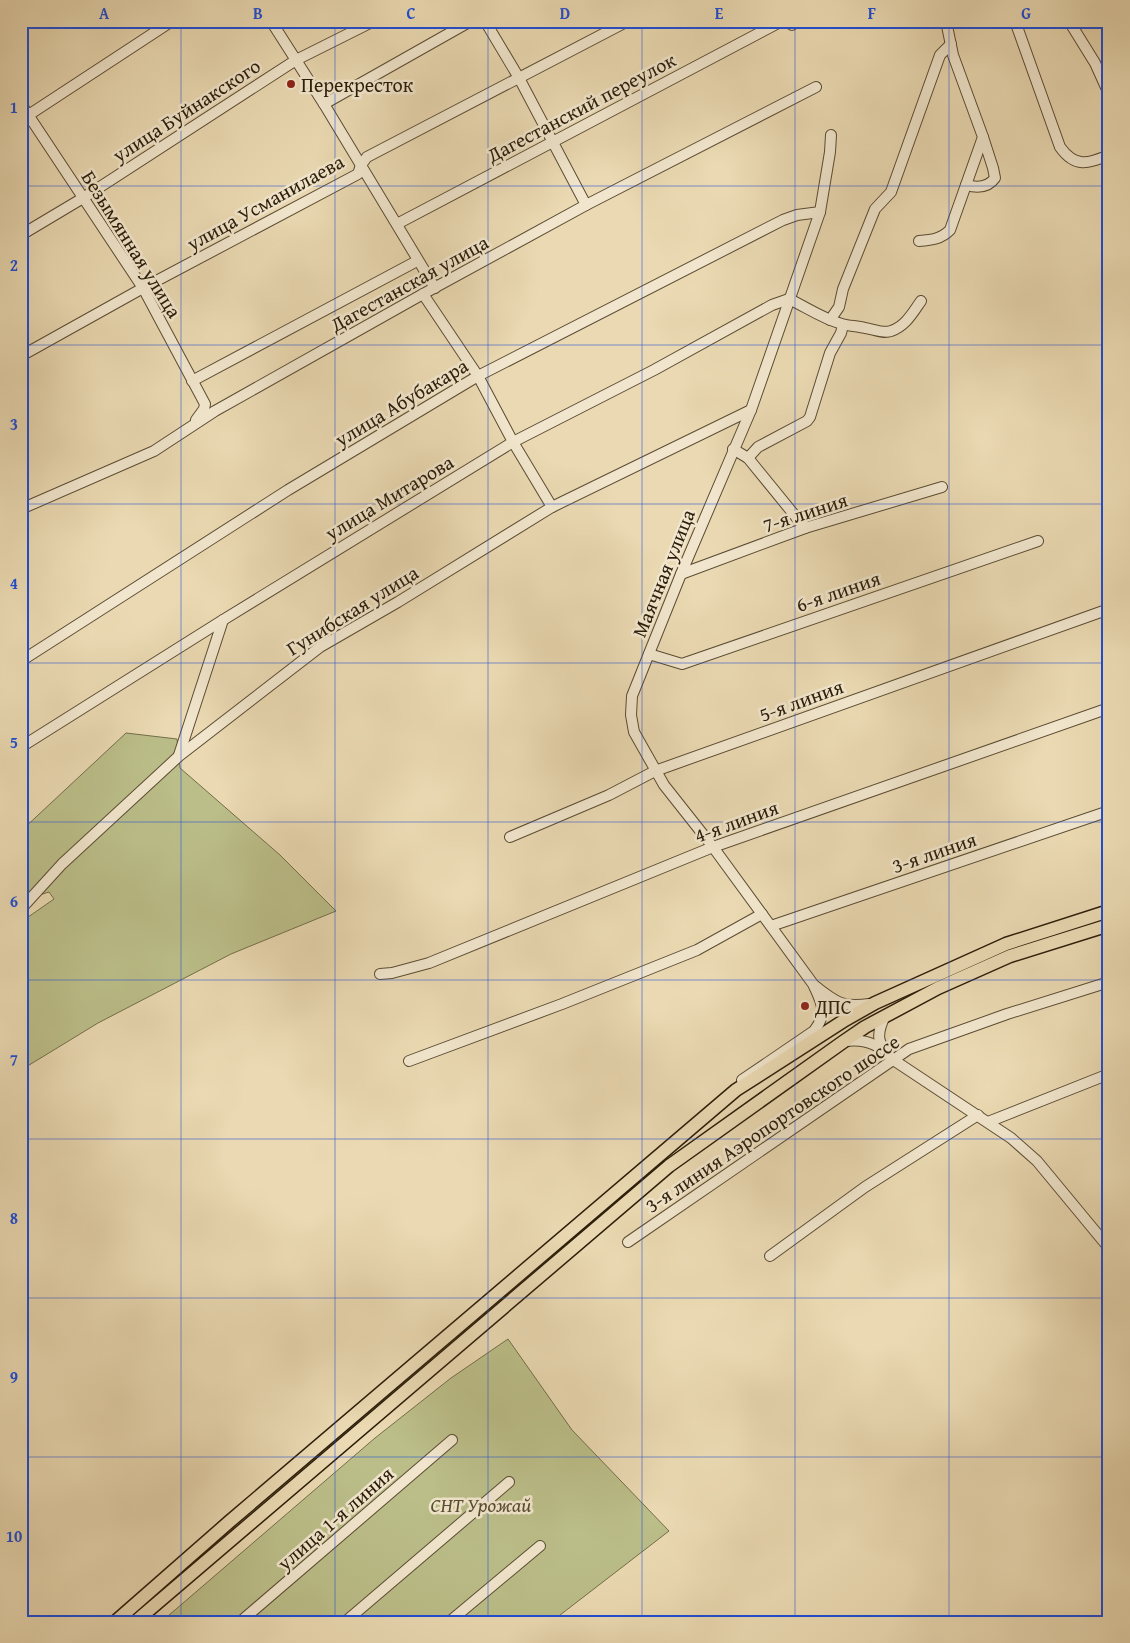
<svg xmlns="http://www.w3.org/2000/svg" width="1130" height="1643" font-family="'Gentium Book Plus',serif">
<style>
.green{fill:#bbbe89;stroke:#736e49}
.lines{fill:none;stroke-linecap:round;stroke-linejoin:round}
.minor-casing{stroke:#5b4c33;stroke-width:12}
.major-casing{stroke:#2b1d09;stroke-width:15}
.minor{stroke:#f1e6cd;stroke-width:10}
.major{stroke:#ead9b2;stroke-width:12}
.grid{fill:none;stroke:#1d4ed8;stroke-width:1;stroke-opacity:0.55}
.poi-dot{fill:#8f2418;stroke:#f1e6cd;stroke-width:2}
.labels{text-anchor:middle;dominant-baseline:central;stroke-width:5;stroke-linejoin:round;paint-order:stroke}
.poi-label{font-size:20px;fill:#2b1d09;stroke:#f1e6cd;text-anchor:start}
.street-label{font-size:20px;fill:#2b1d09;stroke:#f1e6cd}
.park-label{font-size:20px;font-style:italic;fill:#564d2f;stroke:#f1e6cd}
.neatline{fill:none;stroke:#1d4ed8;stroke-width:2}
.grid-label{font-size:16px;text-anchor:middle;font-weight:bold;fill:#1d4ed8}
</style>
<rect width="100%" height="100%" fill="#ead9b2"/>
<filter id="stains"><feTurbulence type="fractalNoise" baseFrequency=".004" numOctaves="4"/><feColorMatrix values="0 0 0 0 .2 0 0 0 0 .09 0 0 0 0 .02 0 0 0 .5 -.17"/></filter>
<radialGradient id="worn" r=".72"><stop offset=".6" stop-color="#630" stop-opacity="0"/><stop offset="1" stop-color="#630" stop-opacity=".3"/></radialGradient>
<g class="green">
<polygon points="126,733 177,739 180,768 280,855 336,911 231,954 98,1023 21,1070 21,922 54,899 49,892 21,901 21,831"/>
<polygon points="508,1339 572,1430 669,1531 551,1622 161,1622 375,1438 451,1378"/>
</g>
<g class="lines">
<g class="minor-casing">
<g id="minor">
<polyline points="271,21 324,104 435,288"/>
<polyline points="485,21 519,78 586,205"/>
<path d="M1015 21 1060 147C1075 168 1088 164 1109 155"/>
<polyline points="1069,21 1095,63 1109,94"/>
<polyline points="792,25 796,21"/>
<polyline points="21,104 143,288 205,404 204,409 196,420"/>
<polyline points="324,104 471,21"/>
<polyline points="21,120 172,21"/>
<path d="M966 185C977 188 988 188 995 178L993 168 983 137"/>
<polyline points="397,224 782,21"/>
<polyline points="21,235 83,198 296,60 374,21"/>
<path d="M919 241C932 240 941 239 950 230L983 137 953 55 946 21"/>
<polyline points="423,294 478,376 513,442 552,507"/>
<polyline points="830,320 839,307 843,289 875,209 891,192 940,55 951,44"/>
<polyline points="21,356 143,288 358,174 361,165 367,157 628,21"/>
<polyline points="192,381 417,261"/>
<polyline points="733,449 748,458 805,528"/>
<polyline points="748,458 758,447 807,421 810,417 830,353 841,333 843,325"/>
<polyline points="21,509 154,451 215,411 423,294 586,205 816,87"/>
<polyline points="681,574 805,528 942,487"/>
<polyline points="649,654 682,664 1038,541"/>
<polyline points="21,661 288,490 478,376 783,220 797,215 820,212"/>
<path d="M21 747 223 620 513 442 654 370 772 305 789 299C806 307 823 319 842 324 849 326 857 326 865 328 873 329 883 334 891 331 906 326 913 312 921 301"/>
<polyline points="179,755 223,620"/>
<polyline points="510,837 609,795 655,771 1109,609"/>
<polyline points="21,909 62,864 179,756 320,647 398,602 552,507 751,410"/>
<polyline points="771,926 1109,811"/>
<polyline points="380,974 392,973 429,963 713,847 1109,708"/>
<path d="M815 986C835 1002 843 1008 869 1004"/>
<path d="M885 1016C875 1036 878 1044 892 1059L1011 1138 1037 1161 1109 1248"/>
<path d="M846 1041C860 1039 870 1042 883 1049"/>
<polyline points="409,1061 562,1004 697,950 762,914"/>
<path d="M742 1080 814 1031C828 1013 822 1003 813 984L713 847 664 785 634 732 631 715 632 696 681 574 751 410 820 212 830 152 831 135"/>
<polyline points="988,1122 1109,1074"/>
<polyline points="628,1242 909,1049 1007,1014 1109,982"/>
<polyline points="770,1256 865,1187 978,1115"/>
<polyline points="240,1622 452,1440"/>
<polyline points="345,1622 509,1482"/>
<polyline points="449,1622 540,1546"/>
</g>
</g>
<g class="major-casing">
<g id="major">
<polyline points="115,1622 229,1522 736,1090 845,1020 875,1003 1006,944 1109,911"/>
<polyline points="135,1622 669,1166 843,1042 865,1027 938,988 1010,956 1109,925"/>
</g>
</g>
<use href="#minor" class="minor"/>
<use href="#major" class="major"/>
</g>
<path class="grid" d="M181 21V1622M335 21V1622M488 21V1622M642 21V1622M795 21V1622M949 21V1622M21 186H1109M21 345H1109M21 504H1109M21 663H1109M21 822H1109M21 980H1109M21 1139H1109M21 1298H1109M21 1457H1109"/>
<g class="poi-dot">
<circle cx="291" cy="84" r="5"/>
<circle cx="805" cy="1006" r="5"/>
</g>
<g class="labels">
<g class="poi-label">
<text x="301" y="84">Перекресток</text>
<text x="815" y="1006">ДПС</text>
</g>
<g class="street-label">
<text transform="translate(581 107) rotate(-28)">Дагестанский переулок</text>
<text transform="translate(186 110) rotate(-33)">улица Буйнакского</text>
<text transform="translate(265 202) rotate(-29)">улица Усманилаева</text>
<text transform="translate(132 244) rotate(58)">Безымянная улица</text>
<text transform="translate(409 283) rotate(-29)">Дагестанская улица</text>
<text transform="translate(401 402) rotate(-31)">улица Абубакара</text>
<text transform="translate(389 497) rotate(-31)">улица Митарова</text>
<text transform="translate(805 512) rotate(-18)">7-я линия</text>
<text transform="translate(663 573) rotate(-68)">Маячная улица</text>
<text transform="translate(838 591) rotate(-19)">6-я линия</text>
<text transform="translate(352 610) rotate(-32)">Гунибская улица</text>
<text transform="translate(801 700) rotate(-20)">5-я линия</text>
<text transform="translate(736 821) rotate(-20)">4-я линия</text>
<text transform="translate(934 852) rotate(-19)">3-я линия</text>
<text transform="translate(772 1123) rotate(-34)">3-я линия Аэропортовского шоссе</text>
<text transform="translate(335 1518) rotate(-41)">улица 1-я линия</text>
</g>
<g class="park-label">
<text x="481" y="1504">СНТ Урожай</text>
</g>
</g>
<rect width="1130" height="1643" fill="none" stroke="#ead9b2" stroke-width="55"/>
<rect x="28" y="28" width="1074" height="1588" class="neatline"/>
<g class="grid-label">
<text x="104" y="19">A</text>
<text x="258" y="19">B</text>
<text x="411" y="19">C</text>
<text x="565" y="19">D</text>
<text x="719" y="19">E</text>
<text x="872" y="19">F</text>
<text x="1026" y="19">G</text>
<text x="14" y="113">1</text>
<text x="14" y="271">2</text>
<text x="14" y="430">3</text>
<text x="14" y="589">4</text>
<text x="14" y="748">5</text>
<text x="14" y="907">6</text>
<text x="14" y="1065">7</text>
<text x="14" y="1224">8</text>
<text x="14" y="1383">9</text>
<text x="14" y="1542">10</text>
</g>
<rect width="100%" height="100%" filter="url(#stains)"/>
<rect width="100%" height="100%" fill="url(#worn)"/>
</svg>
